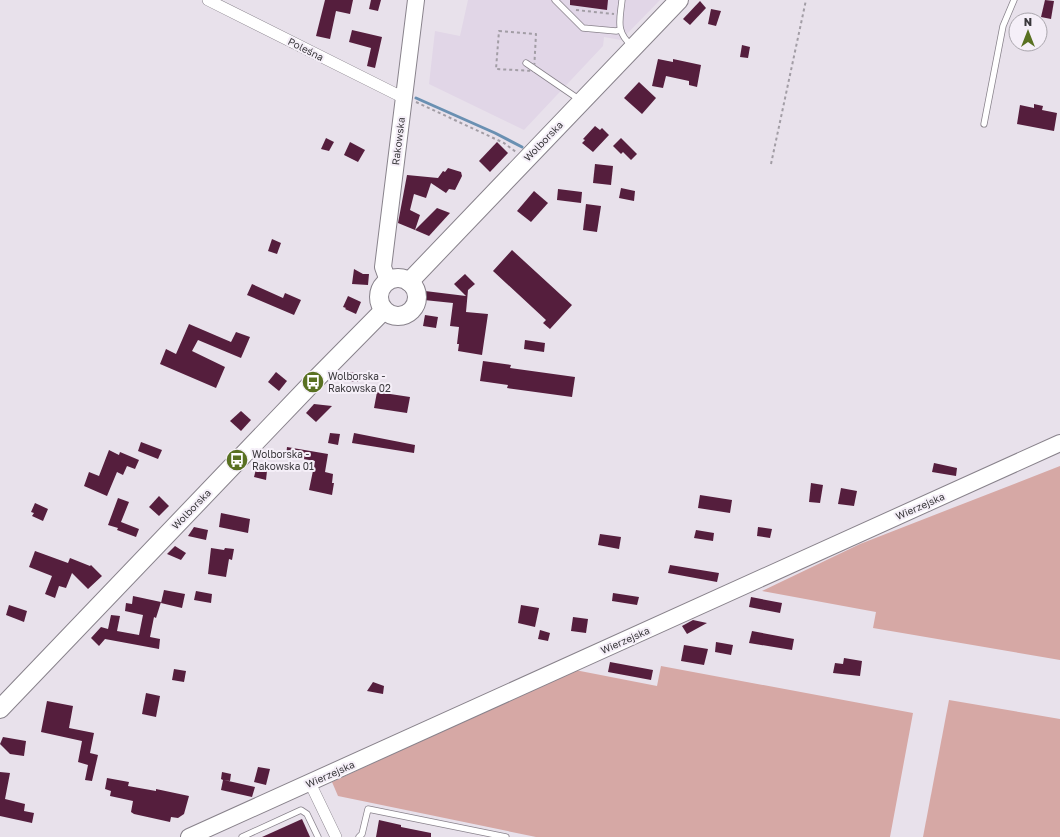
<svg xmlns="http://www.w3.org/2000/svg" width="1060" height="837" font-family="'Golos Text',sans-serif">
<style>
.built{fill:#e1d6e7}
.green{fill:#d6a8a5}
.lines{fill:none;stroke-linecap:round;stroke-linejoin:round}
.stream{stroke:#6a90b2;stroke-width:3}
.building{fill:#551e3d}
.lane-casing{stroke:#88828b;stroke-width:7}
.street-casing{stroke:#88828b;stroke-width:12}
.secondary-casing{stroke:#88828b;stroke-width:18}
.primary-casing{stroke:#88828b;stroke-width:20}
.path{stroke:#a29da5;stroke-width:2;stroke-dasharray:3 3;stroke-linecap:butt}
.lane{stroke:#fff;stroke-width:5.5}
.street{stroke:#fff;stroke-width:11}
.secondary{stroke:#fff;stroke-width:16}
.primary{stroke:#fff;stroke-width:18}
.labels{text-anchor:middle;dominant-baseline:central;stroke-width:4;stroke-linejoin:round;paint-order:stroke}
.street-label{font-size:10px;fill:#3a383c;stroke:#f5eff8}
.poi-label{font-size:10px;fill:#3a383c;stroke:#f5eff8;text-anchor:start}
</style>
<rect width="100%" height="100%" fill="#e8e1eb"/>
<polygon class="built" points="468,0 660,0 621,40 604,37 603,46 524,130 429,84 435,31 460,36"/>
<g class="green">
<polygon points="1060,466 1060,660 873,628 876,612 762,591 860,544"/>
<polygon points="661,666 913,713 890,837 536,837 338,796 332,782 575,670 657,686"/>
<polygon points="949,700 1060,719 1060,837 923,837"/>
</g>
<g class="lines">
<polyline class="stream" points="416,98 495,133 522,147"/>
</g>
<g class="building">
<polygon points="325,0 353,0 350,14 336,11 330,39 316,36"/>
<polygon points="371,0 381,0 378,11 369,9"/>
<polygon points="570,0 608,0 607,10 570,5"/>
<polygon points="1045,0 1054,1 1051,19 1041,17"/>
<polygon points="700,1 706,8 690,25 683,19"/>
<polygon points="711,9 721,11 716,26 708,24"/>
<polygon points="352,30 382,37 375,68 367,66 371,48 349,42"/>
<polygon points="742,45 750,47 748,58 740,57"/>
<polygon points="658,59 673,62 673,59 701,65 697,87 689,85 689,81 666,76 663,88 652,86"/>
<polygon points="639,82 656,98 642,114 624,98"/>
<polygon points="1034,104 1043,106 1042,110 1057,113 1054,131 1017,124 1020,105 1034,108"/>
<polygon points="595,126 600,130 602,128 609,135 593,152 582,143 585,140 583,139"/>
<polygon points="326,138 334,142 329,151 321,149"/>
<polygon points="621,138 637,154 631,160 623,152 621,154 613,146"/>
<polygon points="350,142 365,150 358,162 344,155"/>
<polygon points="497,142 508,153 490,172 479,161"/>
<polygon points="595,164 613,166 611,185 593,183"/>
<polygon points="448,168 461,172 462,176 455,190 449,189 446,193 431,183 426,198 414,194 410,210 420,215 415,230 398,223 407,175 438,178 443,171 445,172"/>
<polygon points="621,188 635,191 634,201 619,198"/>
<polygon points="558,189 582,192 581,203 557,200"/>
<polygon points="534,191 548,203 531,222 517,211"/>
<polygon points="586,204 601,206 597,232 583,230"/>
<polygon points="437,208 450,213 429,236 415,230"/>
<polygon points="272,239 281,243 277,254 268,251"/>
<polygon points="512,250 572,305 550,329 543,323 546,320 493,271"/>
<polygon points="354,269 363,274 369,274 368,285 352,284"/>
<polygon points="465,274 475,284 468,290 466,312 488,314 482,355 458,351 459,344 457,344 459,327 450,326 453,303 424,300 425,291 466,296 454,284"/>
<polygon points="252,284 283,298 285,293 301,300 294,315 247,295"/>
<polygon points="348,296 361,302 356,314 345,309 346,308 343,307"/>
<polygon points="425,315 438,317 436,328 423,326"/>
<polygon points="189,324 231,342 236,332 250,337 241,358 198,340 192,351 225,367 216,388 160,364 166,349 176,354"/>
<polygon points="525,340 545,343 544,352 524,349"/>
<polygon points="483,361 511,365 510,368 575,377 572,397 507,388 508,385 480,381"/>
<polygon points="345,371 360,374 358,382 338,380"/>
<polygon points="276,372 287,381 279,391 268,382"/>
<polygon points="377,392 410,397 407,413 374,408"/>
<polygon points="314,404 332,406 316,422 306,413"/>
<polygon points="241,411 251,420 241,431 230,421"/>
<polygon points="330,433 340,434 338,445 328,443"/>
<polygon points="354,433 415,445 414,453 352,443"/>
<polygon points="141,442 162,450 158,459 138,451"/>
<polygon points="287,447 328,454 325,472 333,474 332,483 334,483 332,495 309,490 315,461 286,456"/>
<polygon points="109,450 119,455 120,452 139,460 135,469 127,466 123,475 117,472 107,496 84,486 89,472 99,476"/>
<polygon points="934,463 957,468 956,476 932,472"/>
<polygon points="256,469 267,471 266,480 254,477"/>
<polygon points="811,483 823,485 820,503 809,502"/>
<polygon points="841,488 857,491 854,506 838,504"/>
<polygon points="700,495 732,500 730,513 698,508"/>
<polygon points="159,496 169,506 159,516 149,507"/>
<polygon points="118,498 129,502 121,522 139,529 136,537 117,530 118,528 108,525"/>
<polygon points="35,503 48,509 43,521 32,516 34,513 31,512"/>
<polygon points="221,513 250,519 248,533 219,527"/>
<polygon points="194,527 208,530 206,540 188,536"/>
<polygon points="758,527 772,529 770,538 757,536"/>
<polygon points="696,530 714,533 713,541 694,538"/>
<polygon points="600,534 621,537 619,549 598,545"/>
<polygon points="175,546 186,553 181,560 167,554"/>
<polygon points="211,548 224,550 225,548 234,549 232,560 229,559 226,577 208,574"/>
<polygon points="35,551 68,563 70,558 90,566 91,565 102,576 88,589 72,573 66,588 59,586 55,598 45,594 52,576 29,567"/>
<polygon points="670,565 719,573 717,582 668,573"/>
<polygon points="164,590 185,594 182,608 161,603"/>
<polygon points="196,591 212,594 211,603 194,600"/>
<polygon points="613,593 639,597 637,605 612,601"/>
<polygon points="133,596 161,602 156,618 154,617 150,637 160,639 159,649 105,639 99,646 91,638 101,627 108,629 111,615 120,616 117,631 139,635 143,615 125,611 126,603 132,604"/>
<polygon points="751,597 782,603 780,613 749,607"/>
<polygon points="9,605 27,611 24,622 6,615"/>
<polygon points="521,605 539,608 535,627 518,623"/>
<polygon points="573,617 588,619 586,633 571,631"/>
<polygon points="693,620 707,623 687,634 682,626"/>
<polygon points="540,630 550,633 548,641 538,639"/>
<polygon points="752,631 794,639 792,650 749,643"/>
<polygon points="716,642 733,645 731,655 715,652"/>
<polygon points="684,645 708,649 704,665 681,661"/>
<polygon points="844,658 862,661 860,676 833,673 835,663 843,664"/>
<polygon points="610,662 653,670 651,680 608,672"/>
<polygon points="174,669 186,671 184,682 172,680"/>
<polygon points="373,682 384,686 383,694 367,691"/>
<polygon points="146,693 160,696 156,717 142,714"/>
<polygon points="47,701 73,706 69,728 94,733 90,753 98,755 92,781 85,780 88,765 78,762 82,741 41,732"/>
<polygon points="3,737 26,741 24,756 10,754 0,744"/>
<polygon points="258,767 270,769 266,785 254,782"/>
<polygon points="0,772 10,773 5,799 25,804 24,811 34,813 32,823 0,816"/>
<polygon points="222,772 231,774 230,781 224,780 255,787 252,797 221,790 223,780 221,779"/>
<polygon points="107,778 129,782 128,786 156,791 156,789 189,796 184,814 178,818 171,817 170,822 134,814 131,812 133,801 110,796 111,791 105,789"/>
<polygon points="302,819 310,837 262,837"/>
<polygon points="379,820 401,825 401,827 431,833 431,837 376,837"/>
</g>
<g class="lines">
<g class="lane-casing">
<g id="lane">
<polyline points="555,0 583,28 616,31 620,30"/>
<path d="M622 0C620 20 615 31 632 46"/>
<polyline points="526,63 580,100"/>
<polyline points="984,124 1003,26 1014,0"/>
<polyline points="242,837 301,810 307,814 318,837"/>
<polyline points="359,837 362,834 368,809 506,837"/>
</g>
</g>
<g class="street-casing">
<g id="street">
<polyline points="208,0 404,98"/>
<polyline points="310,783 336,837"/>
</g>
</g>
<g class="secondary-casing">
<g id="secondary">
<polyline points="388,281 383,267 416,0"/>
<polyline points="189,837 1060,443"/>
</g>
</g>
<g class="primary-casing">
<g id="primary">
<circle cx="398" cy="297" r="19"/>
<polyline points="409,282 679,0"/>
<polyline points="0,709 313,382 384,310"/>
</g>
</g>
<g class="path">
<polyline points="576,10 614,14"/>
<polygon points="499,31 536,34 534,71 496,69"/>
<polyline points="416,102 504,143 516,152"/>
<polyline points="771,164 806,0"/>
</g>
<use href="#lane" class="lane"/>
<use href="#street" class="street"/>
<use href="#secondary" class="secondary"/>
<use href="#primary" class="primary"/>
</g>
<defs>
<g id="bus-disc" transform="scale(1.15)"><circle r="9.5" fill="#597122" stroke="#f5eff8"/><path d="M-5-6H5V4H4V6H2V4H-2V6H-4V4H-5ZM-3.5-4V0h7V-4ZM-3.5 1.2v1.5H-2V1.2ZM2 1.2v1.5H3.5V1.2Z" fill="#fff"/></g>
</defs>
<g fill-rule="evenodd">
<use href="#bus-disc" x="313" y="382"/>
<use href="#bus-disc" x="237" y="460"/>
</g>
<g class="labels">
<g class="street-label">
<text transform="translate(306 49) rotate(27)">Poleśna</text>
<text transform="translate(398 141) rotate(-83)">Rakowska</text>
<text transform="translate(543 141) rotate(-46)">Wolborska</text>
<text transform="translate(920 506) rotate(-24)">Wierzejska</text>
<text transform="translate(191 509) rotate(-46)">Wolborska</text>
<text transform="translate(625 640) rotate(-24)">Wierzejska</text>
<text transform="translate(330 774) rotate(-24)">Wierzejska</text>
</g>
<g class="poi-label">
<text x="328" y="376">Wolborska -<tspan x="328" dy="12">Rakowska 02</tspan></text>
<text x="252" y="454">Wolborska -<tspan x="252" dy="12">Rakowska 01</tspan></text>
</g>
</g>
<g transform="translate(1028 32)"><circle r="19" fill="#f5eff8" stroke="#aaa6ad"/>
<path d="M0-3L7 15L0 10L-7 15Z" fill="#597122"/>
<text y="-6" font-size="11" font-weight="bold" text-anchor="middle" fill="#3a383c">N</text>
</g>
</svg>
